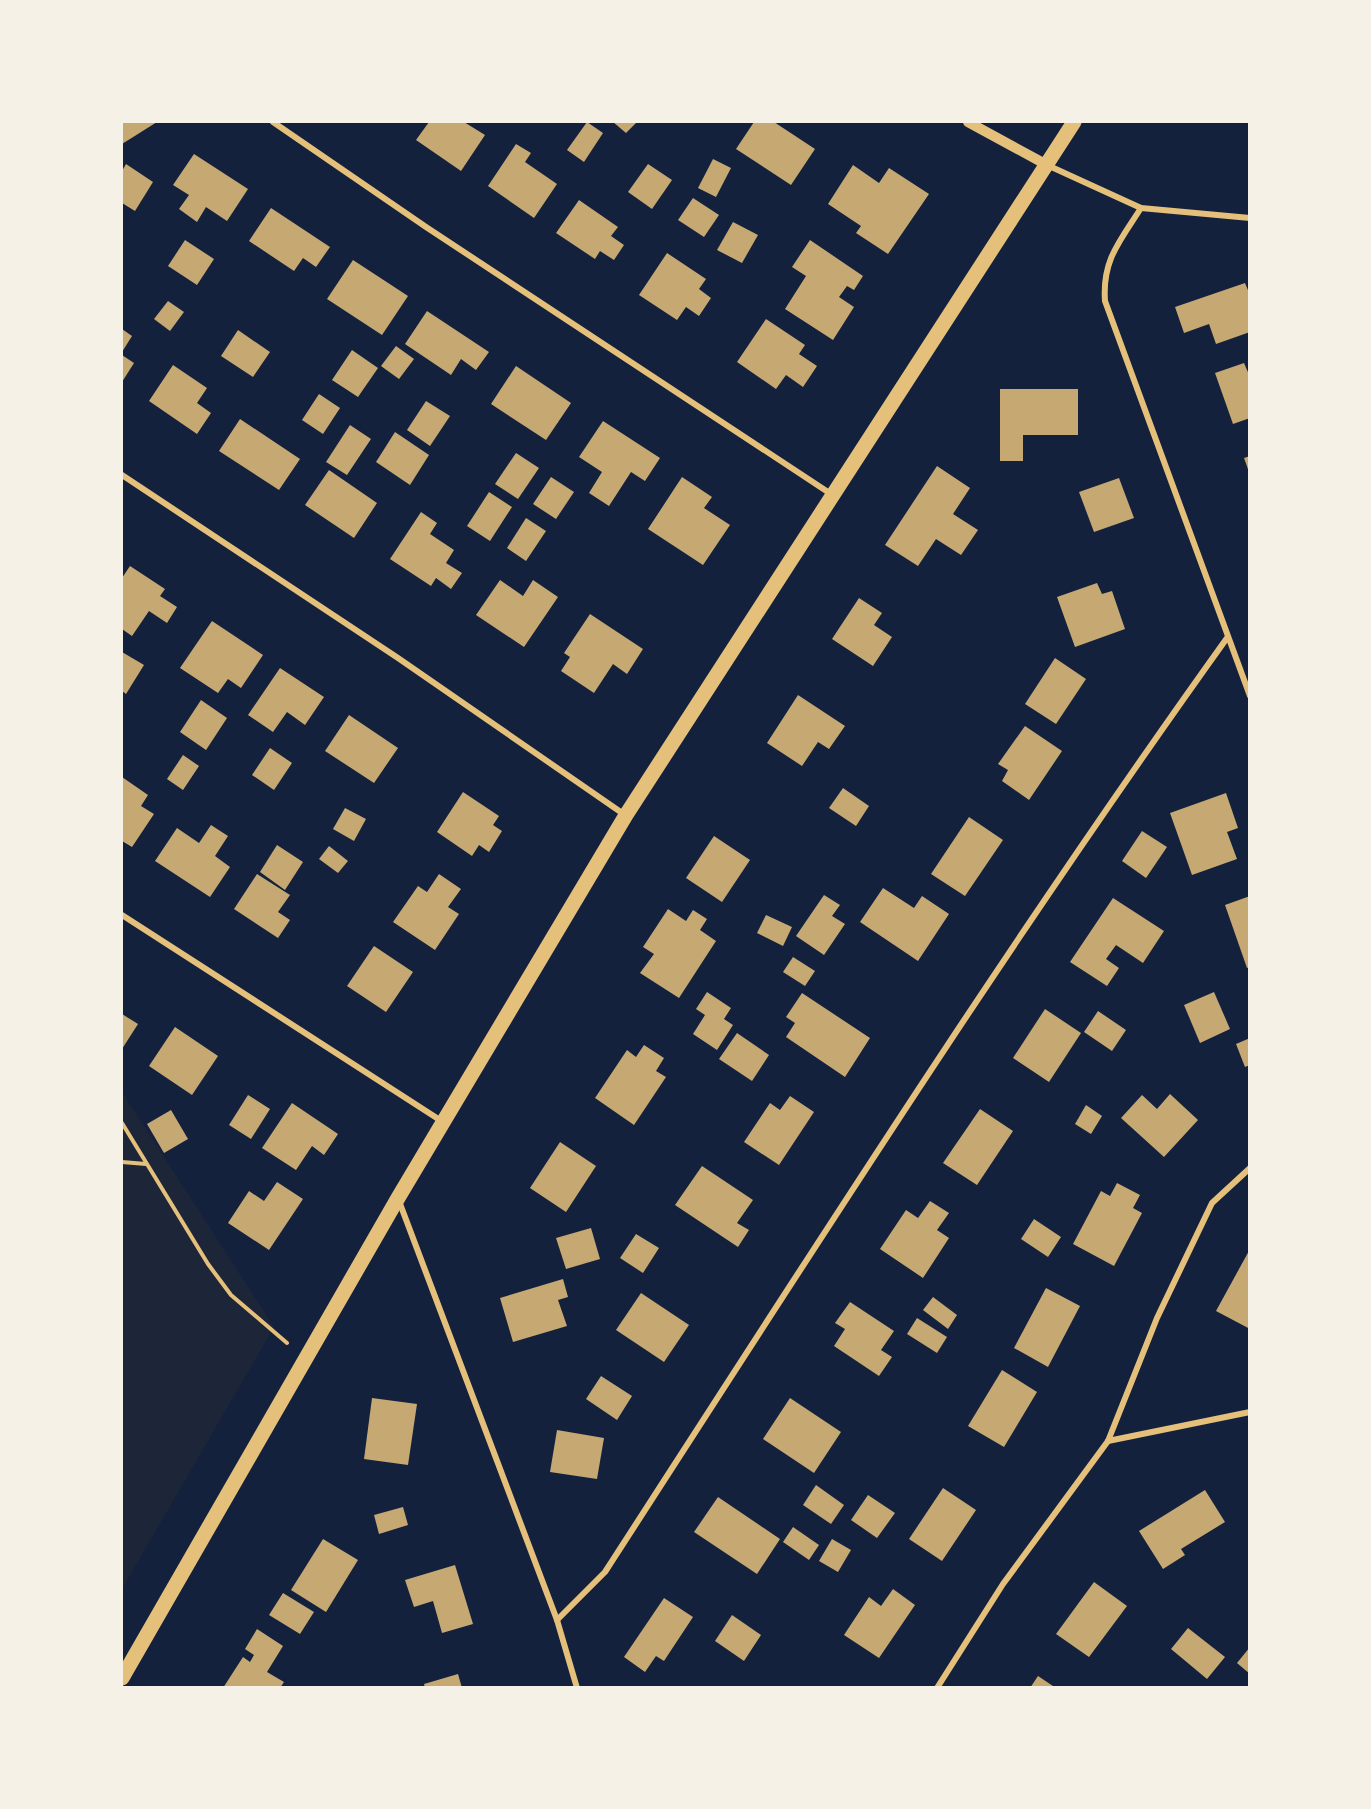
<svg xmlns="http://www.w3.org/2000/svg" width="1371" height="1809" font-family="'DejaVu Sans',sans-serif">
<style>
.green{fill:#1d2539}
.building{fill:#c6a872}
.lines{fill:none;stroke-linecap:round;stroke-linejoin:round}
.path{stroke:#e5c07b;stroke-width:4}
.minor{stroke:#e5c07b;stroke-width:6}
.tertiary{stroke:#e5c07b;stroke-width:10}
.primary{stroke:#e5c07b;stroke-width:15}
</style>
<rect width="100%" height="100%" fill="#14213d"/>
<polygon class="green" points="122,1092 274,1327 122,1589"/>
<g class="building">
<polygon points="122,122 157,122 122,144"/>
<polygon points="429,122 464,122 485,135 461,171 416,140"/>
<polygon points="587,122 603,133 584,162 567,150"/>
<polygon points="613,122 637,122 626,133"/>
<polygon points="754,122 774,122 815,149 791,185 736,149"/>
<polygon points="516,144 531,153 525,162 557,184 534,218 488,186"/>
<polygon points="194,154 248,189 227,221 206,207 197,222 179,209 189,195 173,185"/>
<polygon points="713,159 731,168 716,197 698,188"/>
<polygon points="126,164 153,182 135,211 122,203 122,171"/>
<polygon points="648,164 672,180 652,209 628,192"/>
<polygon points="853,165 879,183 889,168 929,194 888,254 856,233 861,226 828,204"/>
<polygon points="693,198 719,215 704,237 678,220"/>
<polygon points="579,200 618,227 611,236 624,245 614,260 600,251 595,259 556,233"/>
<polygon points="271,208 330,247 316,267 303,258 294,271 249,241"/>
<polygon points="733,222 758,235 742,263 717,250"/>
<polygon points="185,240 214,259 197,285 168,266"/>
<polygon points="810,240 863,276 854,290 847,286 839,297 854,307 833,340 785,309 806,276 792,267"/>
<polygon points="667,253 706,279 699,289 711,298 699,316 686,307 677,320 639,295"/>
<polygon points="353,260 408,296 382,335 327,299"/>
<polygon points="1245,283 1250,295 1250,332 1216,344 1209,324 1184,333 1175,307"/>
<polygon points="168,301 184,312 170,331 154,319"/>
<polygon points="427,311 489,352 476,370 461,359 451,375 405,344"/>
<polygon points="766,319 805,345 799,354 817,366 803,387 786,375 776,389 737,362"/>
<polygon points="122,329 132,336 122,352"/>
<polygon points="238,330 270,352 253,377 221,356"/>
<polygon points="396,346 414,359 399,379 381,366"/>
<polygon points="352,350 378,368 358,397 332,380"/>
<polygon points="122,355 134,363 122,382"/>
<polygon points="1244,363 1250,377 1250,418 1233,424 1215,373"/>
<polygon points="173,365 207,388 197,403 211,413 197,434 149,401"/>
<polygon points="516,366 571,403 546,440 491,404"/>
<polygon points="1000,389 1078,389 1078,435 1023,435 1023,461 1000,461"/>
<polygon points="319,394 340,408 323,434 302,420"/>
<polygon points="426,401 450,416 430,446 407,430"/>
<polygon points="240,419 300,459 279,490 219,451"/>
<polygon points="603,421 660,458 645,481 631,472 609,506 589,493 602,472 579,457"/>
<polygon points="350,425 371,439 347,475 326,462"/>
<polygon points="395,432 429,455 410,485 376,462"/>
<polygon points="516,453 539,468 518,499 495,484"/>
<polygon points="1250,456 1250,472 1249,472 1244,458"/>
<polygon points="937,466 970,488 953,514 978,530 961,555 936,539 918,566 885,545"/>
<polygon points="329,470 377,503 354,538 305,505"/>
<polygon points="551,477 574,492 556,519 533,504"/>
<polygon points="682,477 712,497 704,508 730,525 703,565 648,529"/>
<polygon points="1119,478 1134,518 1094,532 1079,492"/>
<polygon points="489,492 512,507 490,541 467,526"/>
<polygon points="421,512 437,523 430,534 454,550 446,563 462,573 451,589 436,578 431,586 390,559"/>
<polygon points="526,518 546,531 526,561 507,548"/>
<polygon points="130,566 165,589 160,596 177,607 167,623 149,611 132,636 122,629 122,578"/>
<polygon points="500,580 523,596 533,580 558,597 524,647 476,615"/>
<polygon points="1097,583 1102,594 1112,591 1125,629 1075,647 1057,597"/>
<polygon points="859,598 882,613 874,625 892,637 873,666 832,639"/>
<polygon points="590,614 643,649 627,674 613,664 594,693 561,671 570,657 564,653"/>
<polygon points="212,621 263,655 241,688 228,679 218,693 180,668"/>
<polygon points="122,652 144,665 126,694 122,691"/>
<polygon points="1055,658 1086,679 1056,724 1025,704"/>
<polygon points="280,668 324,697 305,725 287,712 273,732 248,715"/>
<polygon points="798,695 845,726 829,749 818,742 802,766 767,743"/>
<polygon points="201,700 227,718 206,750 180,732"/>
<polygon points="349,715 398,748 374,783 325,751"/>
<polygon points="1025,726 1062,751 1029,800 1002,781 1008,770 998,764"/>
<polygon points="270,748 292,763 274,790 252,775"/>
<polygon points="183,755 199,766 183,790 167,779"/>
<polygon points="122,777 148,795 141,806 154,814 132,847 122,841"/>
<polygon points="843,788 869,806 856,826 829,808"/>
<polygon points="463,792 499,816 493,825 502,831 489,852 479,845 472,856 437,832"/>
<polygon points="1226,793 1238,828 1227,832 1237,859 1192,875 1170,813"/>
<polygon points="345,808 366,819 354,841 333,829"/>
<polygon points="969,817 1003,840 965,896 931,874"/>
<polygon points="211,825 228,836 215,856 230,867 210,897 155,861 177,828 199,843"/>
<polygon points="1142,831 1167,847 1146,878 1122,861"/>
<polygon points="714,836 750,860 722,902 686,878"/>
<polygon points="277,845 303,862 285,890 260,872"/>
<polygon points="329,846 348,861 338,873 319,859"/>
<polygon points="257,874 290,895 278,912 290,920 278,938 234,909"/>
<polygon points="439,874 461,889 448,907 459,914 435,950 393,922 418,886 427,892"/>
<polygon points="883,888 914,908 922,896 949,914 918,961 860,922"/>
<polygon points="824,895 840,905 832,916 845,924 824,955 796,936"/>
<polygon points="1250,896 1250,967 1247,968 1225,905"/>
<polygon points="1113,898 1164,931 1143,963 1116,945 1106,959 1119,968 1107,986 1070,962"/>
<polygon points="668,909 686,921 693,910 707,919 700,930 716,941 679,998 640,973 654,954 643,947"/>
<polygon points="766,915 792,927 783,946 757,933"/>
<polygon points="374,946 413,972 386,1012 347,986"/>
<polygon points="793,957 815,971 805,986 783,972"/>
<polygon points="707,992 731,1008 724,1019 733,1025 717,1050 693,1034 705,1015 696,1009"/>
<polygon points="1214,992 1230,1029 1200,1043 1184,1005"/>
<polygon points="802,993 870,1038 845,1077 786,1037 795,1023 786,1017"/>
<polygon points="1045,1009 1081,1033 1049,1082 1013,1058"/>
<polygon points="1098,1011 1126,1030 1112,1051 1084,1032"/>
<polygon points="122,1014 138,1024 122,1049"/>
<polygon points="175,1027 218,1056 192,1095 149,1066"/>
<polygon points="737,1033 769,1055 752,1081 719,1059"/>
<polygon points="1250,1038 1250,1065 1245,1067 1236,1044"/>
<polygon points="644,1045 664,1058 656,1071 666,1077 634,1125 595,1098 627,1050 636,1057"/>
<polygon points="1170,1094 1198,1120 1164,1157 1121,1118 1142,1095 1157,1109"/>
<polygon points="248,1095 270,1109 251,1139 229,1125"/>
<polygon points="790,1096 814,1112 779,1165 744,1142 770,1103 780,1110"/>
<polygon points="292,1103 338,1134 324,1155 312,1146 296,1170 262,1148"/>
<polygon points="1086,1105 1102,1116 1091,1134 1075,1124"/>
<polygon points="980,1109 1013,1131 977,1185 943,1163"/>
<polygon points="171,1110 188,1139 164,1153 147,1124"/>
<polygon points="560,1142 596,1166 566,1212 530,1188"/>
<polygon points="702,1166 753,1200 737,1223 749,1230 738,1247 675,1205"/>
<polygon points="277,1182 303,1199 269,1250 228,1223 249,1191 264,1201"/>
<polygon points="1117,1183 1140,1195 1133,1208 1142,1213 1114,1266 1073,1244 1101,1191 1110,1196"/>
<polygon points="930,1201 949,1213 937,1230 949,1238 923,1278 880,1249 906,1210 918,1218"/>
<polygon points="1034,1219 1061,1237 1048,1257 1021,1239"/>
<polygon points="591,1228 600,1259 566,1269 556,1238"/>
<polygon points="636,1234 659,1248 643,1273 620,1258"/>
<polygon points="1250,1249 1250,1329 1216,1311"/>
<polygon points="563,1279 568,1297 558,1300 567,1326 513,1342 500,1298"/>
<polygon points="1046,1288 1080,1306 1048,1367 1014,1348"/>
<polygon points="641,1293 689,1325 664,1362 616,1330"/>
<polygon points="933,1297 957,1315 948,1329 923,1310"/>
<polygon points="850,1302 894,1331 881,1350 892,1357 879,1376 834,1346 845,1329 835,1323"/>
<polygon points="917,1318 947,1337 937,1353 907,1334"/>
<polygon points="1002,1370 1037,1392 1004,1447 968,1426"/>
<polygon points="601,1376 632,1396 617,1420 586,1399"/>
<polygon points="372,1398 417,1404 408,1465 364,1459"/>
<polygon points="790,1398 841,1432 814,1473 763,1439"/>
<polygon points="557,1430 604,1438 597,1479 550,1472"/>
<polygon points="816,1485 844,1505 831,1524 803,1505"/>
<polygon points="943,1488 976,1510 942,1561 909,1539"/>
<polygon points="1205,1490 1225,1522 1181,1549 1185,1555 1163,1569 1139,1531"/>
<polygon points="868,1495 895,1513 877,1538 851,1520"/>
<polygon points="718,1497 780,1539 757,1574 694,1532"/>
<polygon points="403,1507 408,1525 379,1534 374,1515"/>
<polygon points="793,1527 819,1545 809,1560 783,1542"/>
<polygon points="323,1539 358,1560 326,1612 291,1590"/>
<polygon points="832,1539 851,1550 838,1572 819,1561"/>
<polygon points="455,1565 473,1624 442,1633 433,1601 414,1607 405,1580"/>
<polygon points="1094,1582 1127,1606 1089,1657 1056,1634"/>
<polygon points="893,1589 915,1605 879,1658 844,1635 869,1597 881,1606"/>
<polygon points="283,1593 314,1612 300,1634 269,1615"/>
<polygon points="664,1598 693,1617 664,1661 656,1656 645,1672 624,1657"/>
<polygon points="732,1615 761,1635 744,1661 715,1641"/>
<polygon points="1188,1628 1225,1657 1207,1679 1171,1649"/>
<polygon points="257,1629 283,1646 267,1672 284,1682 280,1688 223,1688 243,1657 250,1662 254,1655 245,1649"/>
<polygon points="1250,1647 1250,1674 1237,1663"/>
<polygon points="458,1674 462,1688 425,1688 424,1684"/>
<polygon points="1038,1676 1056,1688 1030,1688"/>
</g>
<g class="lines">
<g class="path">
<polyline points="122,1123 208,1264 231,1295 287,1343"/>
<polyline points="122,1162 146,1164"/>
</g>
<g class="minor">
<polyline points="273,122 426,227 831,494"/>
<polyline points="1047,165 1141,208 1250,218"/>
<path d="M1141 208C1120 241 1102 260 1105 301L1250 696"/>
<polyline points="122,475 398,658 625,815"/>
<polyline points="122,915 443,1122"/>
<polyline points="399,1201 557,1620 577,1688"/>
<polyline points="1108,1441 1250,1412"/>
<path d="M557 1620 605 1572C808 1258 1009 942 1227 638"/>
<polyline points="937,1688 1003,1584 1108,1441 1157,1318 1212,1203 1250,1168"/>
</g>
<polyline class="tertiary" points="968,122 1047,165"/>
<polyline class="primary" points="122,1678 398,1198 626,815 1074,122"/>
</g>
<rect width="1371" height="1809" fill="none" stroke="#f6f1e7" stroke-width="246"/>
</svg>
